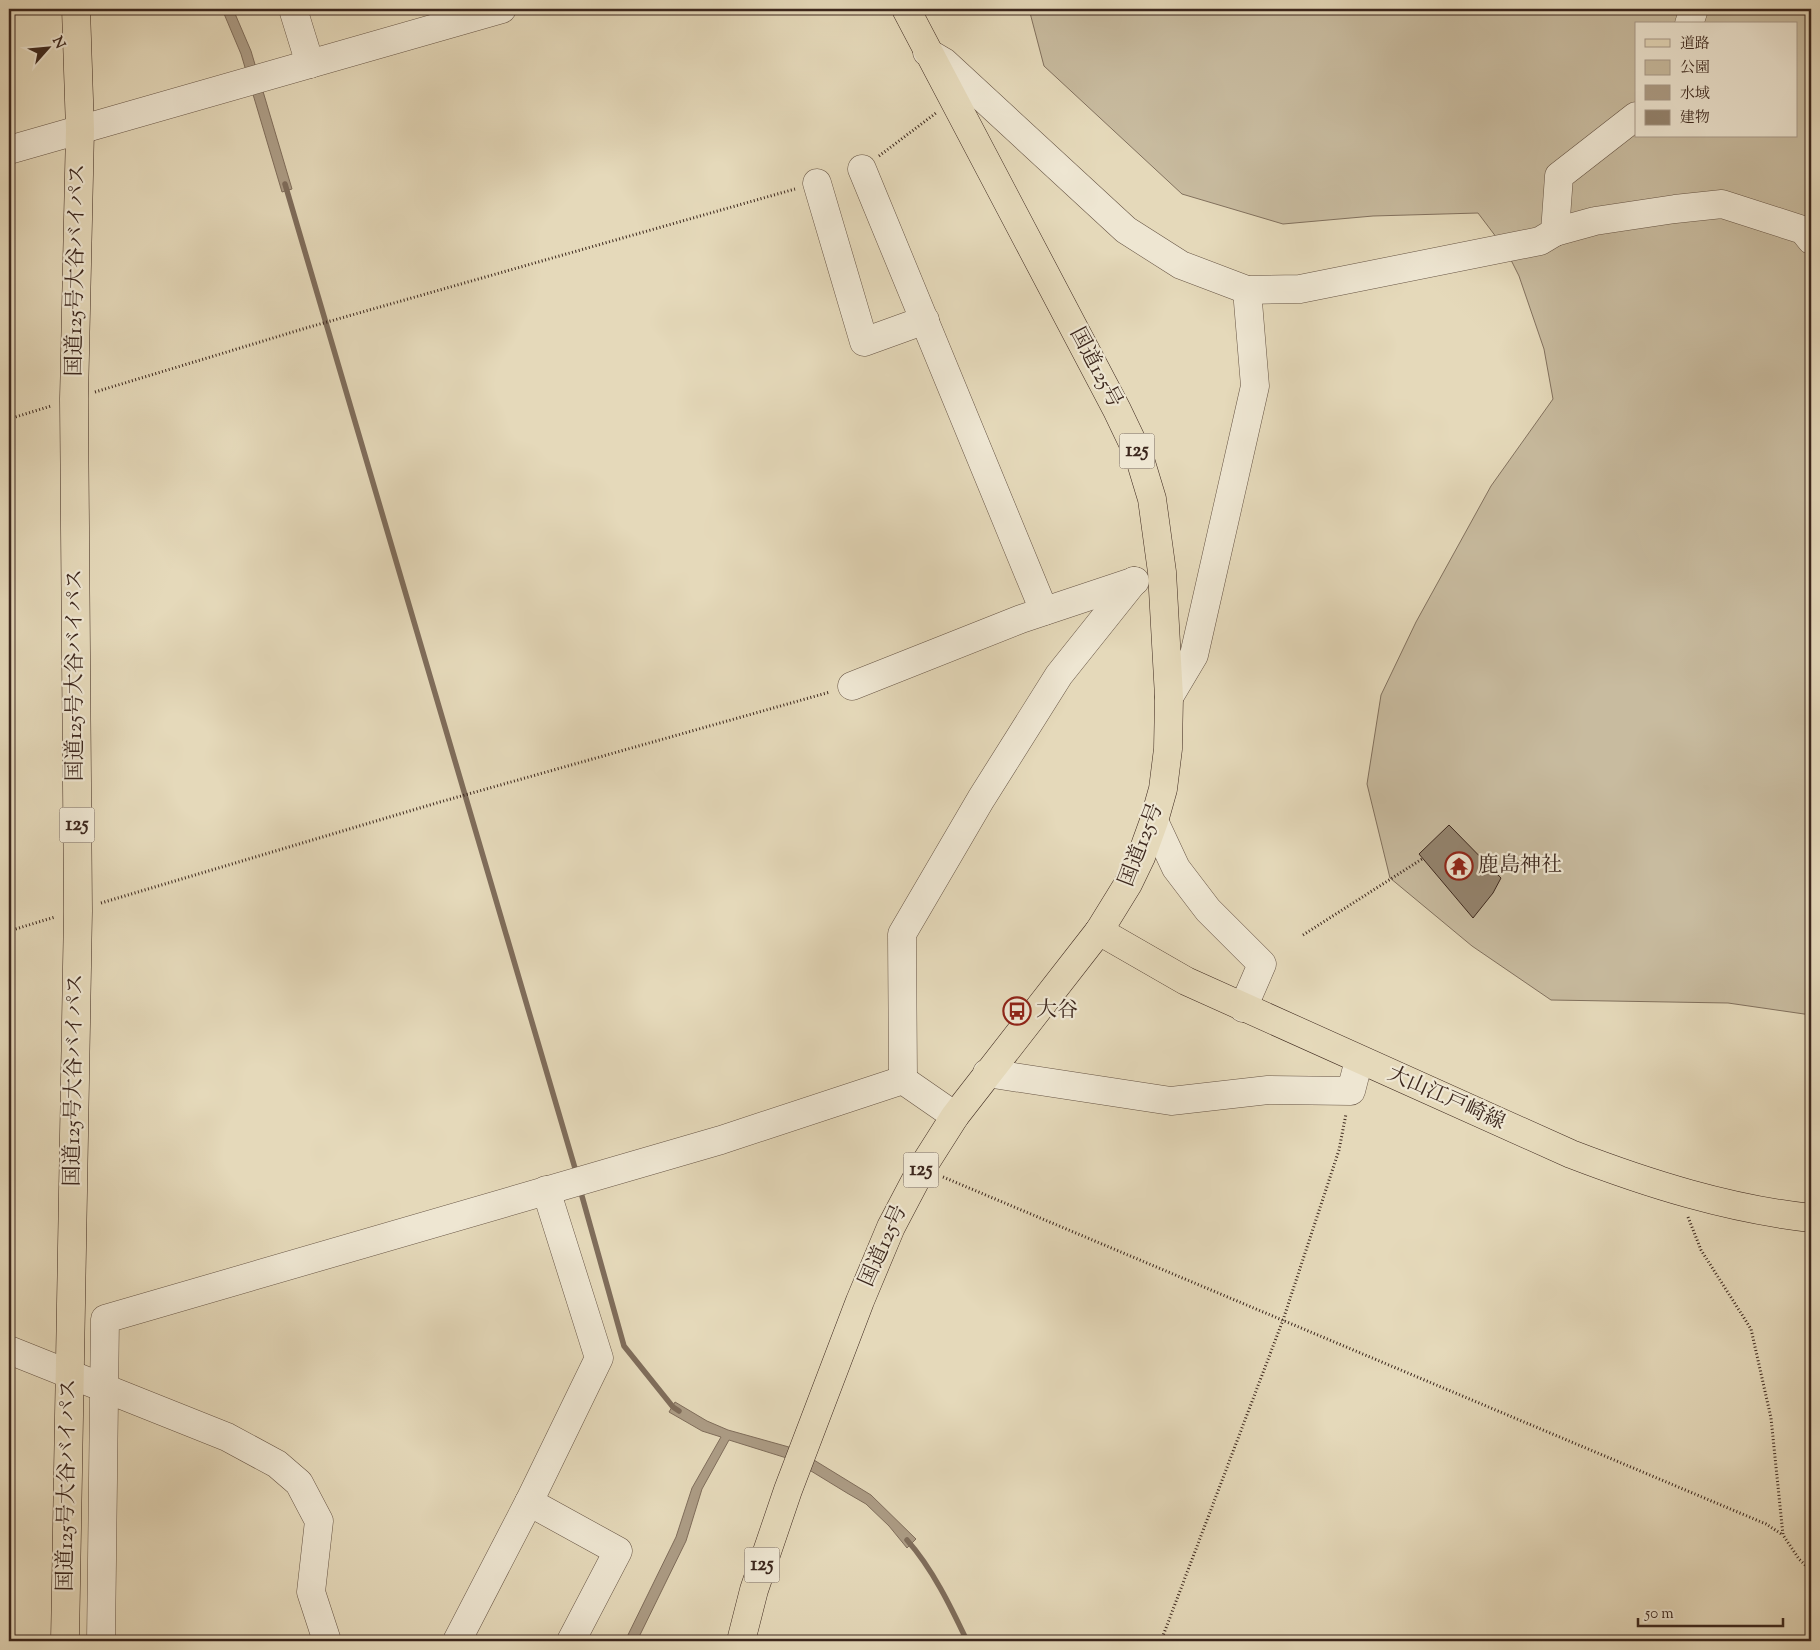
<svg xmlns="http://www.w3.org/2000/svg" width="1820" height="1650" font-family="'Sorts Mill Goudy','Noto Serif JP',serif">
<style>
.green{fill:#c8bb9f;stroke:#82715e;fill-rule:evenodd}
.water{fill:#ac9c85;stroke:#7f6d5b}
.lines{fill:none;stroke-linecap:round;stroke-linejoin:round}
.stream{stroke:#7f6d5b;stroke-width:5.5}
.building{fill:#94846f;stroke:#3c271d}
.minor-casing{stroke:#665444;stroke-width:29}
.major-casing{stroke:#3c271d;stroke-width:29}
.highway-casing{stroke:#3c271d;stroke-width:29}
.path{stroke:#3c271d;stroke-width:3;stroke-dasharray:1 2.5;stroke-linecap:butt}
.minor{stroke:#eee6d2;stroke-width:28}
.major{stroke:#e5d9ba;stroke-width:28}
.highway{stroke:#e5d9ba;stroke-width:28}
.labels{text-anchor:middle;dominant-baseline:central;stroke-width:4.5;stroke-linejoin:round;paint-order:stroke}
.shield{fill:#eee6d2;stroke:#716053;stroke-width:1}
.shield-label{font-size:20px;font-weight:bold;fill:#3c271d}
.street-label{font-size:21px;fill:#3c271d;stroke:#eee6d2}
.poi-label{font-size:21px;fill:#3c271d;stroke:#eee6d2;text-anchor:start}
</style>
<rect width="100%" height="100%" fill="#e5d9ba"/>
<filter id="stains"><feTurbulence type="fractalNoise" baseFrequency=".004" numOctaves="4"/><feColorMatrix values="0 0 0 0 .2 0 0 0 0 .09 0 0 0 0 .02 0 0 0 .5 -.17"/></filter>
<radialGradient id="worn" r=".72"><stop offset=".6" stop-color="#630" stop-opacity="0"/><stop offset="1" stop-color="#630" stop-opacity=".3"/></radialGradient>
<path class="green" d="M1029 9H1811V1015L1728 1003 1551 1000 1472 946 1390 878 1367 784 1381 695 1416 622 1491 486 1553 399 1544 349 1519 276 1506 250 1478 213 1373 216 1283 224 1182 194 1044 66ZM1636 24H1796V136H1636Z"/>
<g class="water">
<polygon points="222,9 233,9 251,51 292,189 282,192 241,54"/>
<polygon points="675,1402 707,1421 728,1430 796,1449 871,1495 916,1539 907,1548 889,1526 866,1504 847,1493 793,1460 729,1440 702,1489 686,1541 637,1641 625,1641 676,1537 692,1488 721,1437 702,1431 669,1412"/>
</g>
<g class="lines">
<g class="stream">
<polyline points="285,184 577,1175"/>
<polyline points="580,1189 624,1346 673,1407 679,1411"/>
<path d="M907 1540C932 1568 951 1607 967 1641"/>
</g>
</g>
<polygon class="building" points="1449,825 1501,878 1493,893 1473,918 1419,854"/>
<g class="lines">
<g class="minor-casing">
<g id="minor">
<polyline points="293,9 310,64"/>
<polyline points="1689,24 1694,9"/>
<polyline points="927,52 944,62 1126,230 1181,265 1247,290 1300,289 1540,241 1555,232 1559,176 1636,116"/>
<polyline points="9,150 502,9"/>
<polyline points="862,169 1044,611"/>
<polyline points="817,183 864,342 925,320"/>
<polyline points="1555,232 1595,221 1675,209 1722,204 1803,230 1811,240"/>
<polyline points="852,686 1021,619 1135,581"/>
<polyline points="1169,697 1194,655 1255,386 1247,290"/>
<polyline points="1154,821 1176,868 1208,910 1262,964 1243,1008"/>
<polyline points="987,1073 1171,1101 1268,1090 1351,1091 1359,1060"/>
<polyline points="903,1080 902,934 981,799 1059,675 1134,581"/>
<polyline points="9,1350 227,1437 277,1464 299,1483 319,1521 311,1592 327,1641"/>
<polyline points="529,1502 618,1551 571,1641"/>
<polyline points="101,1641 105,1319 721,1140 903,1080 955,1116"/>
<polyline points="457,1641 529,1502 599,1358 546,1190"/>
</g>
</g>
<g class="major-casing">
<path id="major" d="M1099 931 1186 981 1571 1154C1649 1184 1729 1209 1811 1218"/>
</g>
<g class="highway-casing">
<g id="highway">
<polyline points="65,1641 78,911 74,399 80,130 76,9"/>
<polyline points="741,1641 754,1590 788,1490 860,1301 891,1227 922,1168 955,1116 1099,931 1128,884 1141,857 1154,821 1163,789 1168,749 1169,697 1162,572 1152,499 1139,456 1117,410 906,9"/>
</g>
</g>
<g class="path">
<polyline points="879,156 936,113"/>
<polyline points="95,392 306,328 795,189"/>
<polyline points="9,419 51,406"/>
<polyline points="101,903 440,802 830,692"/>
<polyline points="9,931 55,917"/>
<polyline points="1303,935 1422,859"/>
<polyline points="943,1177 1766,1524 1783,1535"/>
<polyline points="1688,1217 1701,1250 1751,1329 1771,1418 1783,1535 1799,1559 1811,1571"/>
<polyline points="1161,1641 1283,1320 1339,1150 1346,1114"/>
</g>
<use href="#minor" class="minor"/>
<use href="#major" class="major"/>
<use href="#highway" class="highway"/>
</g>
<defs>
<g id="temple-ring" transform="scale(1.4375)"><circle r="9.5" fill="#eee6d2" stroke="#8f2418" stroke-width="1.5"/><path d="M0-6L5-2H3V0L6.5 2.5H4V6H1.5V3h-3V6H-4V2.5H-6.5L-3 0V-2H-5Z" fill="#8f2418"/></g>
<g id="bus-ring" transform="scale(1.4375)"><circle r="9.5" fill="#eee6d2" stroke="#8f2418" stroke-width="1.5"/><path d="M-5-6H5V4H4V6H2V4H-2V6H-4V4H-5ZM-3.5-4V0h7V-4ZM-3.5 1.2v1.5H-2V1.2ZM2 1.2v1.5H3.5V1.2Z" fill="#8f2418"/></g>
</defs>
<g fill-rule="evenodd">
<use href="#temple-ring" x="1459" y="866"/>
<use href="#bus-ring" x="1017" y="1011"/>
</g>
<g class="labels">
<g class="shield">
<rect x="1119.5" y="433.5" width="35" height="35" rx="4"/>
<rect x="59.5" y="807.5" width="35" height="35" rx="4"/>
<rect x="903.5" y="1152.5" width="35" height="35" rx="4"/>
<rect x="744.5" y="1547.5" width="35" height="35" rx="4"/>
</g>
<g class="shield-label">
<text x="1137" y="451">125</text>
<text x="77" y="825">125</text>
<text x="921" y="1170">125</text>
<text x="762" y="1565">125</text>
</g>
<g class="street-label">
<text transform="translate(77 270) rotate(-89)">国道125号大谷バイパス</text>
<text transform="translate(1095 368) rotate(62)">国道125号</text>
<text transform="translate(76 675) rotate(-90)">国道125号大谷バイパス</text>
<text transform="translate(1142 845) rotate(-69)">国道125号</text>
<text transform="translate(75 1080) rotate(-89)">国道125号大谷バイパス</text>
<text transform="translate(1446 1099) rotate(24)">大山江戸崎線</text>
<text transform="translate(884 1246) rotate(-66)">国道125号</text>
<text transform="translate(68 1485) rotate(-89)">国道125号大谷バイパス</text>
</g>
<g class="poi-label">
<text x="1478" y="866">鹿島神社</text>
<text x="1036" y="1011">大谷</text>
</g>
</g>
<rect width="1820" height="1650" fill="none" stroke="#e5d9ba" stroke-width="30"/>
<rect x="10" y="10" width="1800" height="1630" fill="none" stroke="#3c271d" stroke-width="2.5"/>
<rect x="15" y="15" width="1790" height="1620" fill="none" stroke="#3c271d"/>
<rect x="1635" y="22" width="162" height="115" fill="#eee6d2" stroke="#a79a8a"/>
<rect x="1645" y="39" width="25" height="8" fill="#e5d9ba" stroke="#a79a8a"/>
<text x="1680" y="48" font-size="15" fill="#3c271d">道路</text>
<rect x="1645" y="60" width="25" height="15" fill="#c8bb9f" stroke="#a79a8a"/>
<text x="1680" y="72" font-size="15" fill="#3c271d">公園</text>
<rect x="1645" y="85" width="25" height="15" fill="#ac9c85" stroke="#a79a8a"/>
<text x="1680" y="98" font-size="15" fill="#3c271d">水域</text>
<rect x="1645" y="110" width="25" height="15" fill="#94846f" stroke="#a79a8a"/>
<text x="1680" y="122" font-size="15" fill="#3c271d">建物</text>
<g transform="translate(48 48) rotate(63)" stroke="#eee6d2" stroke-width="4" paint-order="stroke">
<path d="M0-4L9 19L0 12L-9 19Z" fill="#3c271d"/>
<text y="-8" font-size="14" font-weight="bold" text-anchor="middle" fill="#3c271d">N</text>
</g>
<path d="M1638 1618v8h145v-8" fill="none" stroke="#3c271d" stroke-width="2.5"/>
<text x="1645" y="1618" font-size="15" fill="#3c271d" stroke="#eee6d2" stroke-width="4" paint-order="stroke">50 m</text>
<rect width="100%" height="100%" filter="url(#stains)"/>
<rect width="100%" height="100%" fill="url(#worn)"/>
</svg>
